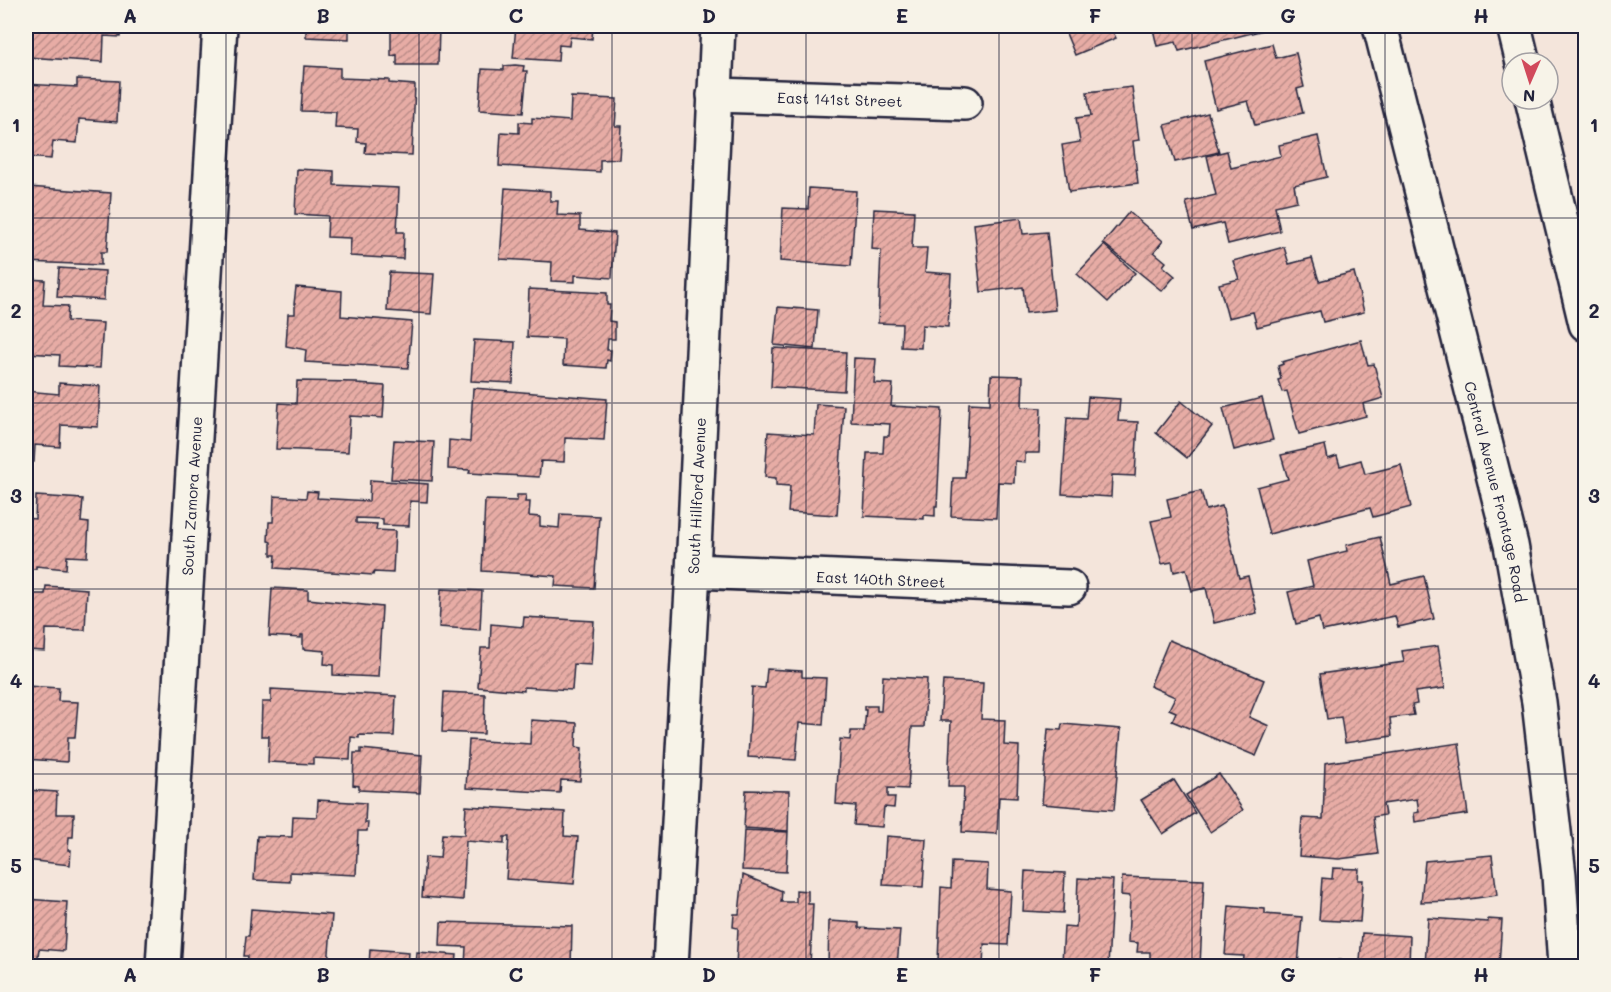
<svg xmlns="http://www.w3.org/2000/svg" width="1611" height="992" font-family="Mali,sans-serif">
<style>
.building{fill:url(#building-hatch);stroke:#22223b;stroke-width:1.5}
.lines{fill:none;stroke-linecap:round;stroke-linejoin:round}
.minor-casing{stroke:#22223b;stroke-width:38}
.primary-casing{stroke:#22223b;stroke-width:38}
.minor{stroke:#f7f3e8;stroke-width:33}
.primary{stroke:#f7f3e8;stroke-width:33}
.grid{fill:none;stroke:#22223b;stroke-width:1.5;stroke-opacity:0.55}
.labels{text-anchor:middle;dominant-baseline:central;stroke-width:5;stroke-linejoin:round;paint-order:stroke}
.street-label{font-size:15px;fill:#22223b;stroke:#f7f3e8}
.neatline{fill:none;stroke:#22223b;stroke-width:2}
.grid-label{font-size:20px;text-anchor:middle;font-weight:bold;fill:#22223b}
</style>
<defs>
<pattern id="building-hatch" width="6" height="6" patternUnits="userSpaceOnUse" patternTransform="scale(1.5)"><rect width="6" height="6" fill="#e7aca5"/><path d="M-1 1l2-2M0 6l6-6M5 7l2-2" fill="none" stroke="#bb8c88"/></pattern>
</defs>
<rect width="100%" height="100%" fill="#f4e5db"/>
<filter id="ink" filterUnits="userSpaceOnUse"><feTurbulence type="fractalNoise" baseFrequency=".0167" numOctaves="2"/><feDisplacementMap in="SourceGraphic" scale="12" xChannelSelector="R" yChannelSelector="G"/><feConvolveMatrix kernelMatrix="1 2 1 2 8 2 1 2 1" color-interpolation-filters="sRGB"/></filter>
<g filter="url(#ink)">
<g class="building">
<polygon points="26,26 121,26 120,37 104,36 103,62 26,57"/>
<polygon points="306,26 387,26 387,29 349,27 349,39 306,37"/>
<polygon points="398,26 439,26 438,65 397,65 397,55 391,56 391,27 398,27"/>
<polygon points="516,26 593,26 592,39 570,37 569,46 559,45 558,61 513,58"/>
<polygon points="806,26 868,26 867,31 806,27"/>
<polygon points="1063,26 1110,26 1116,38 1075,55"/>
<polygon points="1147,26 1280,26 1179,51 1176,42 1157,46 1153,29 1148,29"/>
<polygon points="1272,44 1276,58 1296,53 1304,87 1297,89 1303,113 1255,125 1248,101 1216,109 1204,61"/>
<polygon points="515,65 524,66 523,71 527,71 523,113 479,110 482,69 504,70 504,66"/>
<polygon points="304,66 340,68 340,78 389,80 389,83 415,85 412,155 365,153 366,143 357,142 358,129 335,128 336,112 301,111"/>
<polygon points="77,79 119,81 117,122 79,119 77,143 53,141 51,159 26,157 26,84 77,87"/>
<polygon points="1132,87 1139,140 1133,141 1138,183 1069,192 1062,145 1080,142 1076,118 1091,116 1087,92"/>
<polygon points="571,97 617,99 615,126 621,126 619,159 600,160 600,172 499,166 501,132 519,133 519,122 532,123 532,118 570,121"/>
<polygon points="1208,113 1219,152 1175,162 1165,125"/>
<polygon points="1318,136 1327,177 1294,185 1297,201 1275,206 1280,231 1228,244 1223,223 1193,230 1186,202 1216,195 1207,156 1227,151 1231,168 1281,156 1279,145"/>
<polygon points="297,169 334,171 334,185 399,188 397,232 404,232 403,259 350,256 351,238 327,237 328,216 295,214"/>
<polygon points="28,187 111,193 107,252 101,252 101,265 26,262"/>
<polygon points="505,188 550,191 550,201 558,201 557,215 580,216 580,230 615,233 612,278 575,275 575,282 551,281 552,262 500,259"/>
<polygon points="809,188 856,191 851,266 780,261 783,208 808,209"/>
<polygon points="874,209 914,211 912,248 927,248 925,272 951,274 948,327 922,325 921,348 901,347 902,324 878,323 881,250 872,249"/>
<polygon points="1129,212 1163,241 1154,252 1166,262 1163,266 1175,276 1162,291 1103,243"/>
<polygon points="1021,218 1023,234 1047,232 1055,310 1026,313 1023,287 981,292 974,224"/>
<polygon points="1104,245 1135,273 1108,302 1077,274"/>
<polygon points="1284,247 1289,264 1312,258 1319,281 1354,272 1364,312 1323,322 1320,311 1257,327 1253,312 1228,318 1219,284 1239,279 1233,261"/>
<polygon points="59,268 105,271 104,300 57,297"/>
<polygon points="389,272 434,274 431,314 387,311"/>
<polygon points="26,279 45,280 43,305 68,306 67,321 103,323 100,368 59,366 60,355 26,353"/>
<polygon points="296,287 342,291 341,316 412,322 408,368 305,362 306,350 286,346 288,314 295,314 295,304 294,304"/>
<polygon points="529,289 607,293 607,305 610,305 609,321 615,322 615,339 608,339 607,350 611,350 610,361 607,360 606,368 563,365 564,339 527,337"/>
<polygon points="778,307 818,310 815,349 774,345"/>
<polygon points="474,340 515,342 513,383 471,381"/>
<polygon points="1361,340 1368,365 1374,364 1383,398 1363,404 1366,416 1299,434 1287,391 1282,392 1278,380 1281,379 1278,366 1283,364 1282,362"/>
<polygon points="773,348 846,352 844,391 771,387"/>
<polygon points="854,358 876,359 874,383 893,384 891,406 942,409 937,506 935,506 935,516 924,515 924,519 864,516 867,453 883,453 884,436 889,436 890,424 851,422"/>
<polygon points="991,375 1023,376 1022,407 1041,408 1039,453 1025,453 1025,462 1015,461 1014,483 998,482 996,518 951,516 953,478 965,478 969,403 990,404"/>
<polygon points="297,381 357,382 357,384 385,386 383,418 350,416 348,452 276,449 279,403 296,404"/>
<polygon points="59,383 100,386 98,427 61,425 60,447 35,445 34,462 26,462 26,391 59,394"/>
<polygon points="473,388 607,399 604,440 565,438 564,462 541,461 539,477 469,473 470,470 448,469 449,440 470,442"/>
<polygon points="1088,397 1120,399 1118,421 1138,422 1135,476 1112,475 1111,497 1062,494 1067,418 1086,419"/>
<polygon points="1262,398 1273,440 1234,450 1223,408"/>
<polygon points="1181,401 1212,426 1187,458 1156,433"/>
<polygon points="816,404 844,406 837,515 788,512 790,486 776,485 776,478 765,477 768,432 814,435"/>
<polygon points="394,440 434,442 432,481 391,479"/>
<polygon points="1325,445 1328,459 1337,456 1340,466 1361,460 1365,474 1401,465 1411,507 1373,517 1370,508 1269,534 1257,487 1288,479 1281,455"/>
<polygon points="370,480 428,484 427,502 410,501 409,526 383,525 383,519 356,518 356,523 377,524 376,530 395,531 393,573 374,572 373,575 275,568 276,555 271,555 271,542 268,541 269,522 273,522 274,496 306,498 307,491 318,492 317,498 369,501"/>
<polygon points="1201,491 1206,510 1222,506 1239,578 1248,576 1257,613 1214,623 1206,588 1192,591 1186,569 1174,572 1172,562 1162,564 1151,521 1171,517 1167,499"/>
<polygon points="517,495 526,495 525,502 530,502 529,516 540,517 540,526 559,528 560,514 599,516 594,588 555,586 556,576 482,571 485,500 517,501"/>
<polygon points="36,496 83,499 81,522 89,523 87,557 67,556 66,569 36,566 36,569 26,569 26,518 35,519"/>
<polygon points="1380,537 1391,584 1424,576 1434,619 1398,627 1395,616 1322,631 1319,618 1296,624 1288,592 1313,586 1307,561 1347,551 1346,545"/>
<polygon points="46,586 87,589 85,630 46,629 45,651 26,650 26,594 45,594"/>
<polygon points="272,588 308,590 308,599 382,607 378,677 333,675 333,665 324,664 325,651 303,649 303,635 301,635 301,638 269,636"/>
<polygon points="441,589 482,591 480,630 439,627"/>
<polygon points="524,617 594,621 591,665 574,664 572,690 524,687 524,691 478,687 481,648 490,648 491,624 523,627"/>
<polygon points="1169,640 1264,680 1249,717 1269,726 1256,756 1172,721 1176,712 1169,709 1175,697 1150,686"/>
<polygon points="1438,646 1445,688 1415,692 1417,704 1412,705 1414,715 1390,718 1392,736 1345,743 1341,717 1327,719 1320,674 1404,662 1402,651"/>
<polygon points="767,669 802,671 802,677 826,678 823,725 799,723 796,760 748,757 752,687 765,688"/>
<polygon points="883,676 927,679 924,727 912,727 908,789 888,788 888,797 895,797 894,808 884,807 882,827 854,825 856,806 836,804 840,739 850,740 851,731 864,731 866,710 864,710 864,706 877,706 877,711 881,711"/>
<polygon points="943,681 983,683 981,719 1005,720 1004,745 1019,746 1017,798 999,797 997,834 962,832 964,787 948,787 951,721 940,721"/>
<polygon points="26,686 59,688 58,701 78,702 75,737 68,737 67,762 26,759"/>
<polygon points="271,689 396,696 394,736 359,735 359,738 351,737 350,760 313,758 313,764 268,762 269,736 261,736 262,702 271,702"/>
<polygon points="444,692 485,694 484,734 442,732"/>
<polygon points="531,720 577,723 576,747 582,748 580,781 561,780 560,793 466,788 469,740 530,744"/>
<polygon points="1062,724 1121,729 1114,810 1042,804 1048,729 1061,730"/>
<polygon points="1459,743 1462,766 1461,766 1468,814 1415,822 1414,813 1419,812 1417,799 1383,804 1385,815 1373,817 1378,854 1339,859 1299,856 1302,818 1323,819 1325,763"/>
<polygon points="361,749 422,755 420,793 359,790 359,786 353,785 354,753 361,753"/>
<polygon points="1219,774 1243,810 1210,832 1186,795"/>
<polygon points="1174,780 1195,813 1163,834 1141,800"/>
<polygon points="26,790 57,792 56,814 74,814 73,837 69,837 68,850 71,850 70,865 26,860"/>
<polygon points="746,790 789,791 788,831 744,828"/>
<polygon points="318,800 366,803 365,823 368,823 367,831 358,831 356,875 290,872 290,882 254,880 257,836 292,837 293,816 317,817"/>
<polygon points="466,806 565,812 564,836 578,837 574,884 506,879 509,837 504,837 504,844 466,841 463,900 422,897 425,857 440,858 442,834 464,835"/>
<polygon points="744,830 788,832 786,872 742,870"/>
<polygon points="886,836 926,839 923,887 883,885"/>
<polygon points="1492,855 1497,895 1455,901 1421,902 1425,861"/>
<polygon points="952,862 988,864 987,889 1011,891 1008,945 984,944 983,966 926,966 927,960 938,961 941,887 951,888"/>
<polygon points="1333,868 1359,869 1358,880 1363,880 1360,922 1319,920 1322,878 1332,879"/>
<polygon points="1025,871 1065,873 1063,913 1023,911"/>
<polygon points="743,875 782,891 781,902 796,902 796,890 808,891 808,904 813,904 810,966 736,966 738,928 733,927 734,914 739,914"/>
<polygon points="1122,877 1204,880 1200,966 1150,966 1150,952 1137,952 1138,943 1128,942 1130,896 1121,895"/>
<polygon points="1078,878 1113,880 1108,966 1036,966 1036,962 1062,963 1064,926 1076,927"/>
<polygon points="26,899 67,902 64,951 39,949 37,963 30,963 30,966 26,966"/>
<polygon points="1229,906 1265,909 1265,914 1302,917 1298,966 1243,966 1244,956 1225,955"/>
<polygon points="251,909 332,915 328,966 247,966 248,956 244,956 246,936 249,936"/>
<polygon points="1428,918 1488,922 1488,919 1502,920 1499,966 1425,966"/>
<polygon points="829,921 859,923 859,928 900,930 897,966 828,966"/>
<polygon points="441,922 572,926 571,966 465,966 466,947 440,946"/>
<polygon points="1362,933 1410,936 1409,966 1337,966 1338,960 1360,961"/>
<polygon points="370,949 409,952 408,966 369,966"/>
<polygon points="417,952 457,955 456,966 416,966"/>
</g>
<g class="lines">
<g class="minor-casing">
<g id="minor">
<path id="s1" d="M1380 26 1511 545 1539 702 1559 875 1565 966"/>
<path id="s2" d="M714 95 965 103"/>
<path id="s3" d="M693 571 1069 587"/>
<path id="s4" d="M163 966 220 26"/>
<path id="s5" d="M671 966 693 571 718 26"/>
</g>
</g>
<g class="primary-casing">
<g id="primary">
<polyline points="1514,26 1523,63"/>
<polyline points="1532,99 1586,324"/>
</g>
</g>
<use href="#minor" class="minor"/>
<use href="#primary" class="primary"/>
</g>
</g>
<path class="grid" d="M226 26V966M419 26V966M612 26V966M806 26V966M999 26V966M1192 26V966M1385 26V966M26 218H1586M26 403H1586M26 589H1586M26 774H1586"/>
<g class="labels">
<g class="street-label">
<text stroke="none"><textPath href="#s2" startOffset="126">East 141st Street</textPath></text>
<text stroke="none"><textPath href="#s1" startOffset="480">Central Avenue Frontage Road</textPath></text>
<text stroke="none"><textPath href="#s4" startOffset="471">South Zamora Avenue</textPath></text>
<text stroke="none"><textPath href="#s5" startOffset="471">South Hillford Avenue</textPath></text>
<text stroke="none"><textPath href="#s3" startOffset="188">East 140th Street</textPath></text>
</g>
</g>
<rect width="1611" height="992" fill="none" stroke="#f7f3e8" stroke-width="66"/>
<g transform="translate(1530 81) rotate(183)"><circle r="28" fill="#f7f3e8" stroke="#a29fa3" stroke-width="1.5"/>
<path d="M0-4.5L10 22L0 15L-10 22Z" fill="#d1495b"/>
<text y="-9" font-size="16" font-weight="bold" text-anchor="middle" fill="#22223b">N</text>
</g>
<rect x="33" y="33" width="1545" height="926" class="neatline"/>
<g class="grid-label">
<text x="130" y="23">A</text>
<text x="323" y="23">B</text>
<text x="516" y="23">C</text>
<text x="709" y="23">D</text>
<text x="902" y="23">E</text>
<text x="1095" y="23">F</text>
<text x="1288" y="23">G</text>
<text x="1481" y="23">H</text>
<text x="16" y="132">1</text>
<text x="1594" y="132">1</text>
<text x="16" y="318">2</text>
<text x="1594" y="318">2</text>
<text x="16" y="503">3</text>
<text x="1594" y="503">3</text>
<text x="16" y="688">4</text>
<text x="1594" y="688">4</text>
<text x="16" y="873">5</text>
<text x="1594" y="873">5</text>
<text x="130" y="982">A</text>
<text x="323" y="982">B</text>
<text x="516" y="982">C</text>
<text x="709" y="982">D</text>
<text x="902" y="982">E</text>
<text x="1095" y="982">F</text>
<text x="1288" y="982">G</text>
<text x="1481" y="982">H</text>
</g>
</svg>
